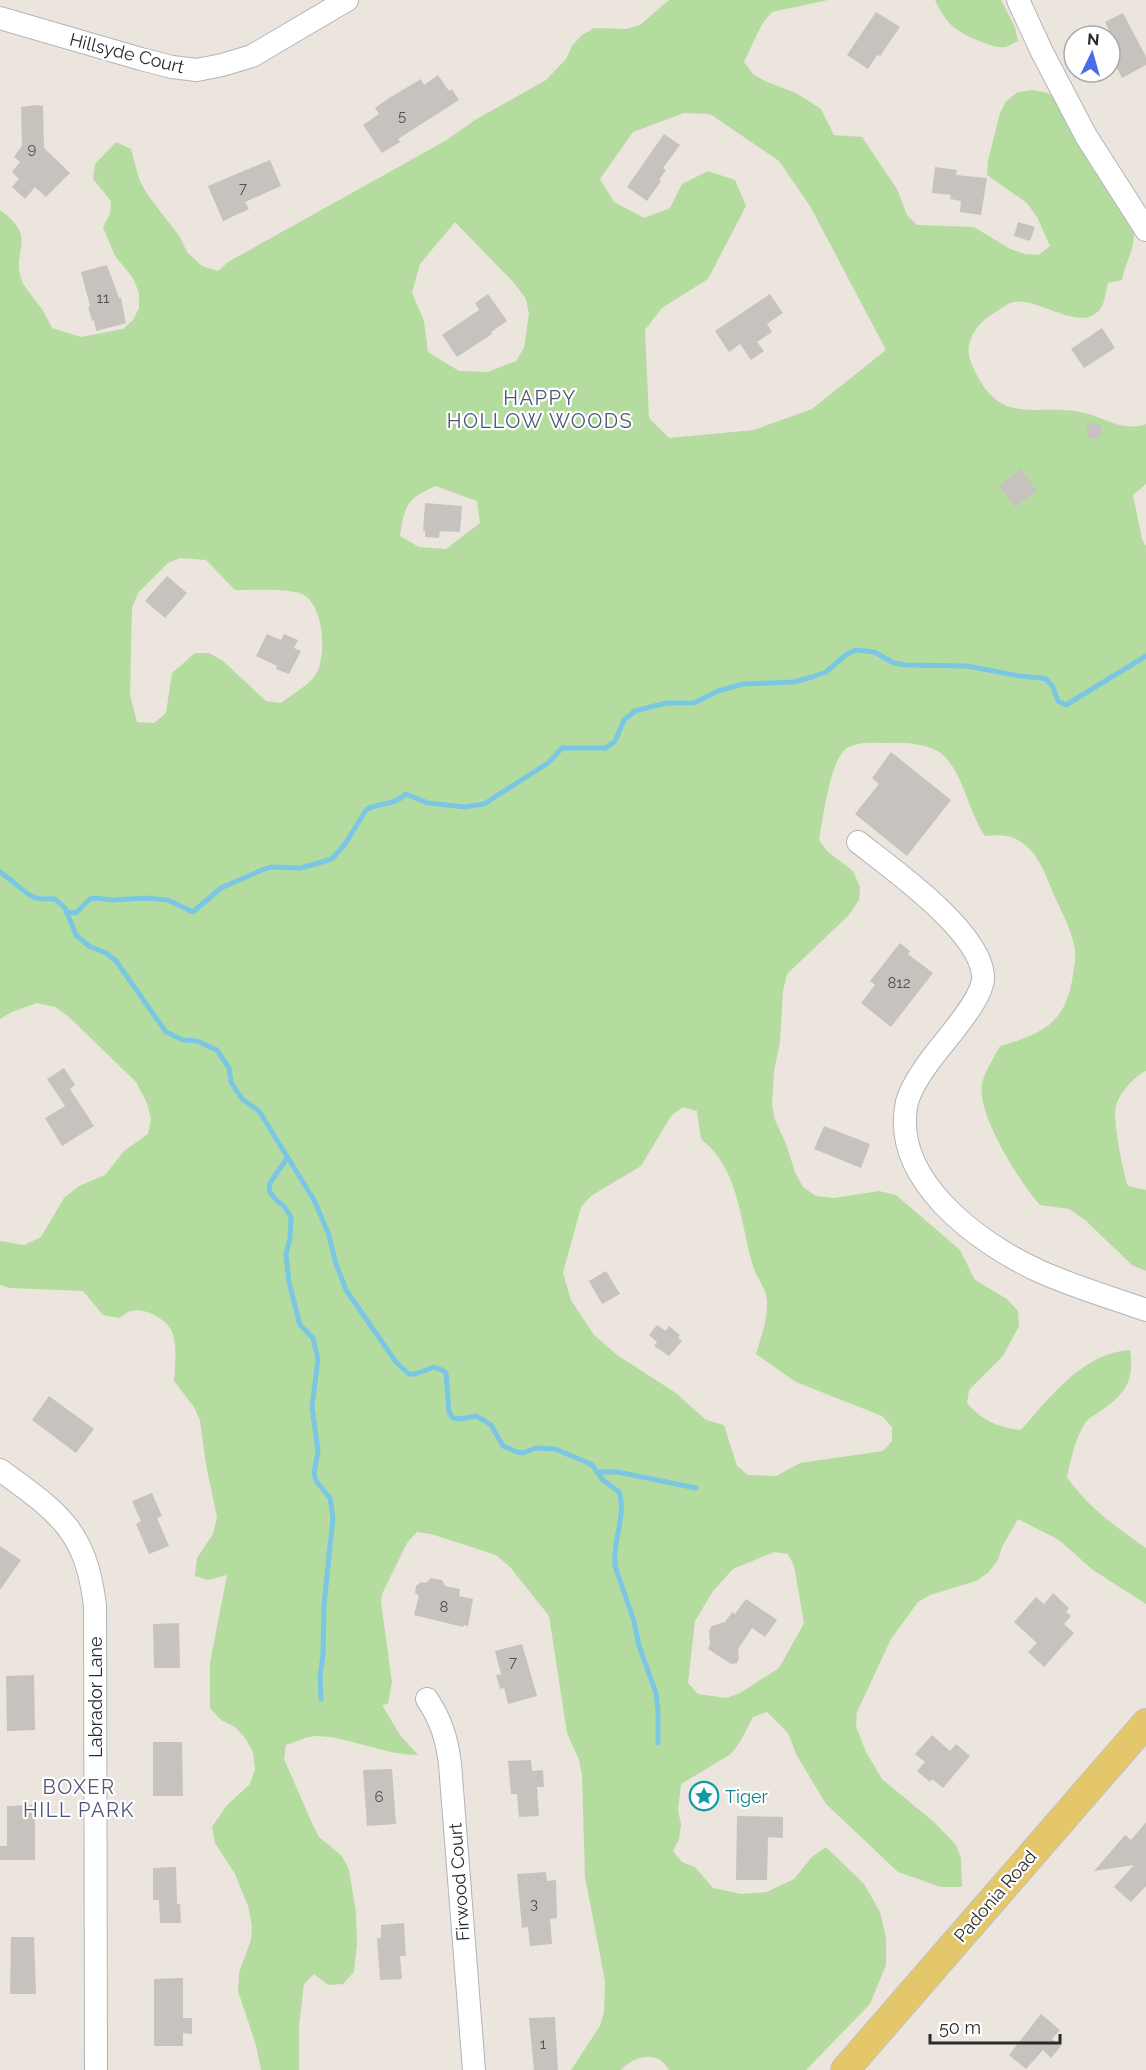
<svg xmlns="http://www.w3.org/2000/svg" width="1146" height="2070" font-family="Raleway,sans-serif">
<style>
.green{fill:#b4dc9f;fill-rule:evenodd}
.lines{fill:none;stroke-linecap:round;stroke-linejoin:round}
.stream{stroke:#7bc7e3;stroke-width:5}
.building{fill:#c6c2bd}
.minor-casing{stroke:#b1b4bc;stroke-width:24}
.major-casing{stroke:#c3c3c3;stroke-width:30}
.minor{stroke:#fff;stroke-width:22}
.major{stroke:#e3c76a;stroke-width:28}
.labels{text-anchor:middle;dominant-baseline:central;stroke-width:4.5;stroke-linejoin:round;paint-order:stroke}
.number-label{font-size:15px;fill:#51504f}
.street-label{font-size:18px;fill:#2a2a2a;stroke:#fff}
.culture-label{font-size:18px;fill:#0d838f;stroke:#fff;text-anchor:start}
.neighbourhood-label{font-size:20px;letter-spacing:1.5px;fill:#4f5677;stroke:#fff}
</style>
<rect width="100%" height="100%" fill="#ebe5de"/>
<g class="green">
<path d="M669 0H828L772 12 762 24 744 62 753 74 765 81 796 93 821 109 834 135 862 137 897 189 907 215 917 225 974 227 1010 249 1025 254 1039 255 1050 246 1037 217 1027 203 987 175 988 161 1000 113 1006 101 1018 92 1033 90 1048 93 1072 111 1134 228C1135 253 1126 258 1122 280L1108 283C1106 290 1105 303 1100 309 1082 334 1038 297 1014 302 1007 303 1000 310 994 313 982 320 972 331 969 345 967 356 972 365 977 375 1002 425 1036 404 1080 412 1103 416 1122 433 1146 424V484L1133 495 1142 539 1146 546V1071C1134 1076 1119 1094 1116 1106 1112 1119 1123 1172 1128 1186L1146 1190V1271L1132 1265 1084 1219 1069 1209 1040 1205C1020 1183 976 1113 982 1084 984 1073 995 1056 1000 1046 1043 1034 1067 1022 1073 974 1074 967 1076 959 1075 951 1073 932 1062 913 1054 895 1045 874 1038 850 1016 839 1007 834 995 835 985 836 969 813 963 773 943 755 931 744 905 742 890 743 878 743 860 741 849 747 830 755 823 820 819 840L827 851 853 871 860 887 859 900 849 915 787 974 783 991 780 1042 774 1071 772 1105 775 1120 786 1144 795 1172 803 1187 816 1196 834 1198 879 1191 896 1195 960 1250 975 1280 1007 1299 1018 1311 1019 1326 1003 1356 969 1390 967 1403C981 1420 999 1428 1021 1430 1049 1398 1084 1352 1130 1350 1135 1381 1125 1395 1099 1412 1095 1415 1088 1418 1085 1423 1075 1439 1071 1459 1067 1477 1087 1507 1118 1528 1146 1548V1604L1093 1570 1059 1540 1018 1519 1002 1547 998 1560 988 1573 976 1581 930 1595 918 1602 891 1639 857 1712 856 1726 866 1752 882 1779 935 1823 956 1845 961 1858 962 1887H941L898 1872 826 1804 796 1754 788 1733 767 1712 753 1717 740 1742 731 1754 681 1784 678 1810 681 1824 679 1839 673 1851 682 1862 695 1867 713 1888 741 1894 767 1892 794 1879 812 1857 826 1847 864 1884 880 1912 886 1938V1965L870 2004 806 2070H669C658 2050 635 2055 621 2070H571L600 2026 604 2012 605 1981 585 1877 582 1775 579 1760 567 1733 549 1616 510 1567 496 1555 431 1534 417 1532 407 1543 382 1594 381 1602 392 1682 388 1704 382 1705 400 1735 418 1755C383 1755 351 1737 317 1736 308 1736 295 1742 286 1745L284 1759 312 1823 319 1837 342 1856 349 1870 356 1912 357 1943 354 1972 343 1984 328 1985 314 1974 304 1984 299 2026V2070H261L256 2045 238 1991 239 1973 251 1940 252 1926 248 1906 235 1874 215 1843 212 1827 227 1805 250 1784 255 1769 253 1752 245 1738 235 1727 221 1720 210 1708V1663L227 1575 208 1580 195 1576 197 1558 213 1534 217 1517 206 1465 200 1420 194 1407 174 1381C175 1365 177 1349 173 1334 168 1320 146 1307 131 1311 127 1312 122 1316 119 1318L103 1315 83 1291 10 1288 0 1285V1241L24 1245 41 1237 64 1198 79 1186 105 1175 124 1151 148 1134 151 1119 147 1103 136 1082 69 1017 55 1007 37 1003 12 1012 0 1019V210C40 239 10 250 22 281 25 289 33 296 38 304 44 311 48 320 52 328L81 337 123 329 133 320 139 308V293L133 278 115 256 103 227 110 214 111 201 93 179 95 164 116 142 131 149 139 179 147 194 180 237 187 252 202 266 218 271 228 262 445 141 475 120 546 80 566 59 572 46 582 35 594 28 626 29 640 25ZM684 113 710 114 779 161 810 206 886 350 812 409 754 430 669 438 649 418 645 330 662 308 708 279 746 206 735 180 708 171 682 184 670 208 644 218 614 202 600 179 633 132ZM455 222 515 284 526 299 529 314 524 348 516 361 488 372 459 371 428 352 424 321 412 293 420 264ZM436 486 477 501 480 523 446 549 419 547 400 536C404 506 407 498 436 486ZM180 558 206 560 235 590C250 590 293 588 304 595 324 607 328 659 314 677 306 687 291 695 281 703L266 701 223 661 209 653H195L172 673 166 713 154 723 137 722 130 695 132 608 138 593 168 563ZM683 1107 697 1111 701 1139C740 1169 740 1223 753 1266 756 1277 766 1288 767 1300 768 1319 761 1337 756 1354L796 1382 882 1416 892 1427V1441L883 1451 800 1463 776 1476 748 1475 737 1466 724 1425 706 1420 676 1393 617 1355 594 1335 571 1300 563 1273 581 1207 591 1196 641 1166 671 1116ZM774 1552 788 1554 794 1566 804 1623 779 1668 740 1693 726 1698 698 1694 688 1683 695 1621 713 1591 733 1569Z"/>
<path d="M935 0H1001L1015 27 1018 41C1014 43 1009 46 1005 47 998 48 989 45 982 42 957 33 946 24 935 0Z"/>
</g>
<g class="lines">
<g class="stream">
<path d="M0 872C10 878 27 896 36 898 42 900 48 898 55 899L65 908 76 935 89 946 106 953 116 961 166 1032 183 1040 197 1041 217 1050 229 1068 231 1082 242 1099 259 1111 314 1200 329 1235 335 1261 346 1290 396 1362 409 1374H415L434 1367 442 1370 446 1373 449 1412 453 1418 461 1419 476 1416 485 1421 491 1425 503 1446 517 1452 523 1453 536 1448 555 1449 586 1462 592 1465 603 1480 619 1492C627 1514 612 1542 615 1566L634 1621 639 1646 656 1693 658 1710V1743"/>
<path d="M68 912 76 913 90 899 95 898 113 900 145 898 168 900 193 912 221 888 262 870 271 867 301 868 332 859 345 844 366 810C380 801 390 808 406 794L428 803 465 807 484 804 548 763 562 748H606L615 741 624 720 635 711 666 703H694L718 691 743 684 794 682 812 677 826 672 847 654 856 650 874 652 894 663 906 665 967 666 1019 676 1041 678 1046 679 1053 687 1058 701 1066 705 1146 656"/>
<polyline points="287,1158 270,1183 269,1191 277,1201 284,1206 291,1217 290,1238 286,1254 289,1282 300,1325 313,1338 318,1359 312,1407 318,1451 314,1473 316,1481 330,1498 333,1518 324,1605 323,1655 320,1677 321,1699"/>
<polyline points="597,1472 618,1472 696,1488"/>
</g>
</g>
<g class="building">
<polygon points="876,12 900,27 880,56 877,55 868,69 847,55"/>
<polygon points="1123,13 1146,57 1146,65 1122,78 1110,54 1110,48 1116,45 1105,22"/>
<polygon points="438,75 449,91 452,89 459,100 398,139 400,142 382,153 363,125 379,114 375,108 389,98 421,79 424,85"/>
<polygon points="36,105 43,106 44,148 70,173 46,197 35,187 25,199 12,187 19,179 12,172 20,162 14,157 22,146 21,107"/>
<polygon points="664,134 680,145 663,168 666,170 659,180 661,181 647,201 627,187"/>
<polygon points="270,160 281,186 245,202 249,209 223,221 208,186"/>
<polygon points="935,167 957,170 956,175 987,178 981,215 960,212 961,201 950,199 951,195 932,193"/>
<polygon points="1018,222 1035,227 1030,241 1014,236"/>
<polygon points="107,265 119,298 121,298 126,323 96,331 94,320 92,321 88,307 90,306 81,272"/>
<polygon points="488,294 507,321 491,332 492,334 457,357 442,335 479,310 475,303"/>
<polygon points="770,294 783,313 767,324 772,332 757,342 764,351 751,360 740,344 729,352 715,331"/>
<polygon points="1102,328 1115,348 1084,368 1071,349"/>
<circle cx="1094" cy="431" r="8"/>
<polygon points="1021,469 1037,491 1015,507 999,485"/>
<polygon points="425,503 462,506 460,532 440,531 439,538 425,537 425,531 423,531"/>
<polygon points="167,576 187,593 165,618 145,601"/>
<polygon points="267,634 281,640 284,634 298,640 294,648 301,651 289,674 276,669 277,666 256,656"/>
<polygon points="891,752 951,800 907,856 855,814 879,784 872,778"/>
<polygon points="900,943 910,951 908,954 933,973 891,1027 861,1003 875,985 870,981"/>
<polygon points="64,1068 75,1085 70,1089 94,1126 62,1146 45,1118 65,1106 47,1079"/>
<polygon points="824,1126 870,1144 861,1168 814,1149"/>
<polygon points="606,1271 620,1294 602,1304 589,1281"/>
<polygon points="657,1325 666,1331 669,1326 680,1335 678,1338 682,1341 669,1356 654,1346 657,1342 649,1335"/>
<polygon points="49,1396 94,1429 76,1453 32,1420"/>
<polygon points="152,1493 162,1516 157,1518 169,1546 149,1554 136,1524 141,1521 132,1501"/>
<polygon points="0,1546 21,1560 0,1590"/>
<polygon points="431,1578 442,1580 445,1586 460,1589 459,1596 473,1599 468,1626 464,1625 463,1627 414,1615 419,1596 415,1593 416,1586 421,1582 426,1583"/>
<polygon points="1053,1593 1069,1608 1066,1612 1071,1616 1064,1624 1074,1633 1044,1667 1028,1652 1037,1643 1014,1622 1036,1597 1044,1604"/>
<polygon points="746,1599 777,1620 765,1637 752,1628 738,1649 739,1658 737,1663 731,1664 708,1649 710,1644 709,1631 712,1626 725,1622 732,1612 735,1614"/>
<polygon points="179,1623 180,1668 154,1668 153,1624"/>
<polygon points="522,1644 537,1696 508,1704 504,1688 500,1689 496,1675 501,1674 495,1651"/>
<polygon points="34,1675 35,1730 7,1731 6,1676"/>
<polygon points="932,1735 950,1751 956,1744 970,1756 943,1788 932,1779 930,1782 917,1771 925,1762 915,1754"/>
<polygon points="153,1742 182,1742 183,1796 153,1796"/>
<polygon points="531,1760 532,1771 543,1770 544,1787 537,1787 539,1816 519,1817 517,1794 511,1794 508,1761"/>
<polygon points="392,1769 396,1824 367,1826 363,1770"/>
<polygon points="35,1805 35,1860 0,1860 0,1846 7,1846 7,1806"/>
<polygon points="737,1816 783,1817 783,1838 768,1837 767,1880 736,1880"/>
<polygon points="1146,1822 1146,1886 1131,1902 1114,1887 1134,1865 1094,1871 1125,1835 1131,1840"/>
<polygon points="176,1867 177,1904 180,1904 181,1923 160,1923 159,1900 153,1900 153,1868"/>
<polygon points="546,1872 547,1881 556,1880 557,1918 550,1919 552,1944 530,1946 528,1927 522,1928 517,1874"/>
<polygon points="404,1923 406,1956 400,1956 402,1979 380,1980 377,1938 381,1938 381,1925"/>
<polygon points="11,1937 34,1937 36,1994 10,1994"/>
<polygon points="183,1978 183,2018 192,2018 192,2034 183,2033 183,2046 154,2046 154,1979"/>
<polygon points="1041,2014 1060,2030 1052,2039 1061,2046 1051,2058 1043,2050 1026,2069 1009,2055"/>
<polygon points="555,2017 558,2070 534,2070 529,2018"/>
</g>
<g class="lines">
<g class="minor-casing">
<g id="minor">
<polyline points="1018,0 1042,52 1086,136 1146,230"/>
<polyline points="0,18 141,59 172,67 197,70 222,65 252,56 347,0"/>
<path d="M858 842C892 869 979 930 983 975 986 997 943 1042 929 1062 921 1073 911 1088 907 1102 890 1179 978 1243 1039 1271 1074 1287 1110 1297 1146 1310"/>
<path d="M0 1470C58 1512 86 1530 95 1606L96 2070"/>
<path d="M427 1699C441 1720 447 1739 450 1764L474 2070"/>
</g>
</g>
<g class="major-casing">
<polyline id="major" points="845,2070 1146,1723"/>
</g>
<use href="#minor" class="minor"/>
<use href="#major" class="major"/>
</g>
<defs>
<g id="sight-ring" transform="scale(1.5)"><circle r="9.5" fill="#fff" stroke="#0f9aa8" stroke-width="1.5"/><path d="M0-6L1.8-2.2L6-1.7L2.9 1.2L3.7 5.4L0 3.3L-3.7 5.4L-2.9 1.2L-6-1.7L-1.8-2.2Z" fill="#0f9aa8"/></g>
</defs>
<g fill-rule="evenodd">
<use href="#sight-ring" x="704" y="1796"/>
</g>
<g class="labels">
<g class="number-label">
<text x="402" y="116">5</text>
<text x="32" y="149">9</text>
<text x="243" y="188">7</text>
<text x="103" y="298">11</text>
<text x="899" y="983">812</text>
<text x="444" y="1607">8</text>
<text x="513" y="1662">7</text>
<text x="379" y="1797">6</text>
<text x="534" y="1904">3</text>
<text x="543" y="2044">1</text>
</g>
<g class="street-label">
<text transform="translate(127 53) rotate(14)">Hillsyde Court</text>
<text transform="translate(95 1697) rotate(-90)">Labrador Lane</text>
<text transform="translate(459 1882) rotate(-94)">Firwood Court</text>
<text transform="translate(995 1896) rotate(-49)">Padonia Road</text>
</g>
<g class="culture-label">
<text x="725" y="1796">Tiger</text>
</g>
<g class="neighbourhood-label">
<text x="540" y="398">HAPPY<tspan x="540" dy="23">HOLLOW WOODS</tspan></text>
<text x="79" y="1787">BOXER<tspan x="79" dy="23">HILL PARK</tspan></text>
</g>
</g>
<g transform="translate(1092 54) rotate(5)"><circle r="28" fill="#ffffff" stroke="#aaaaaa" stroke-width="1.5"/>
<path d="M0-4.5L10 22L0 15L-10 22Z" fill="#4d6ae8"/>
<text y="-9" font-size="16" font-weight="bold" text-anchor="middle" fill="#2a2a2a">N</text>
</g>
<path d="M930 2034v9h130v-9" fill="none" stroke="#2a2a2a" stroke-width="3"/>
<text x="939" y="2034" font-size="18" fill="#2a2a2a" stroke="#ffffff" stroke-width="4.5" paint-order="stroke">50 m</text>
</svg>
